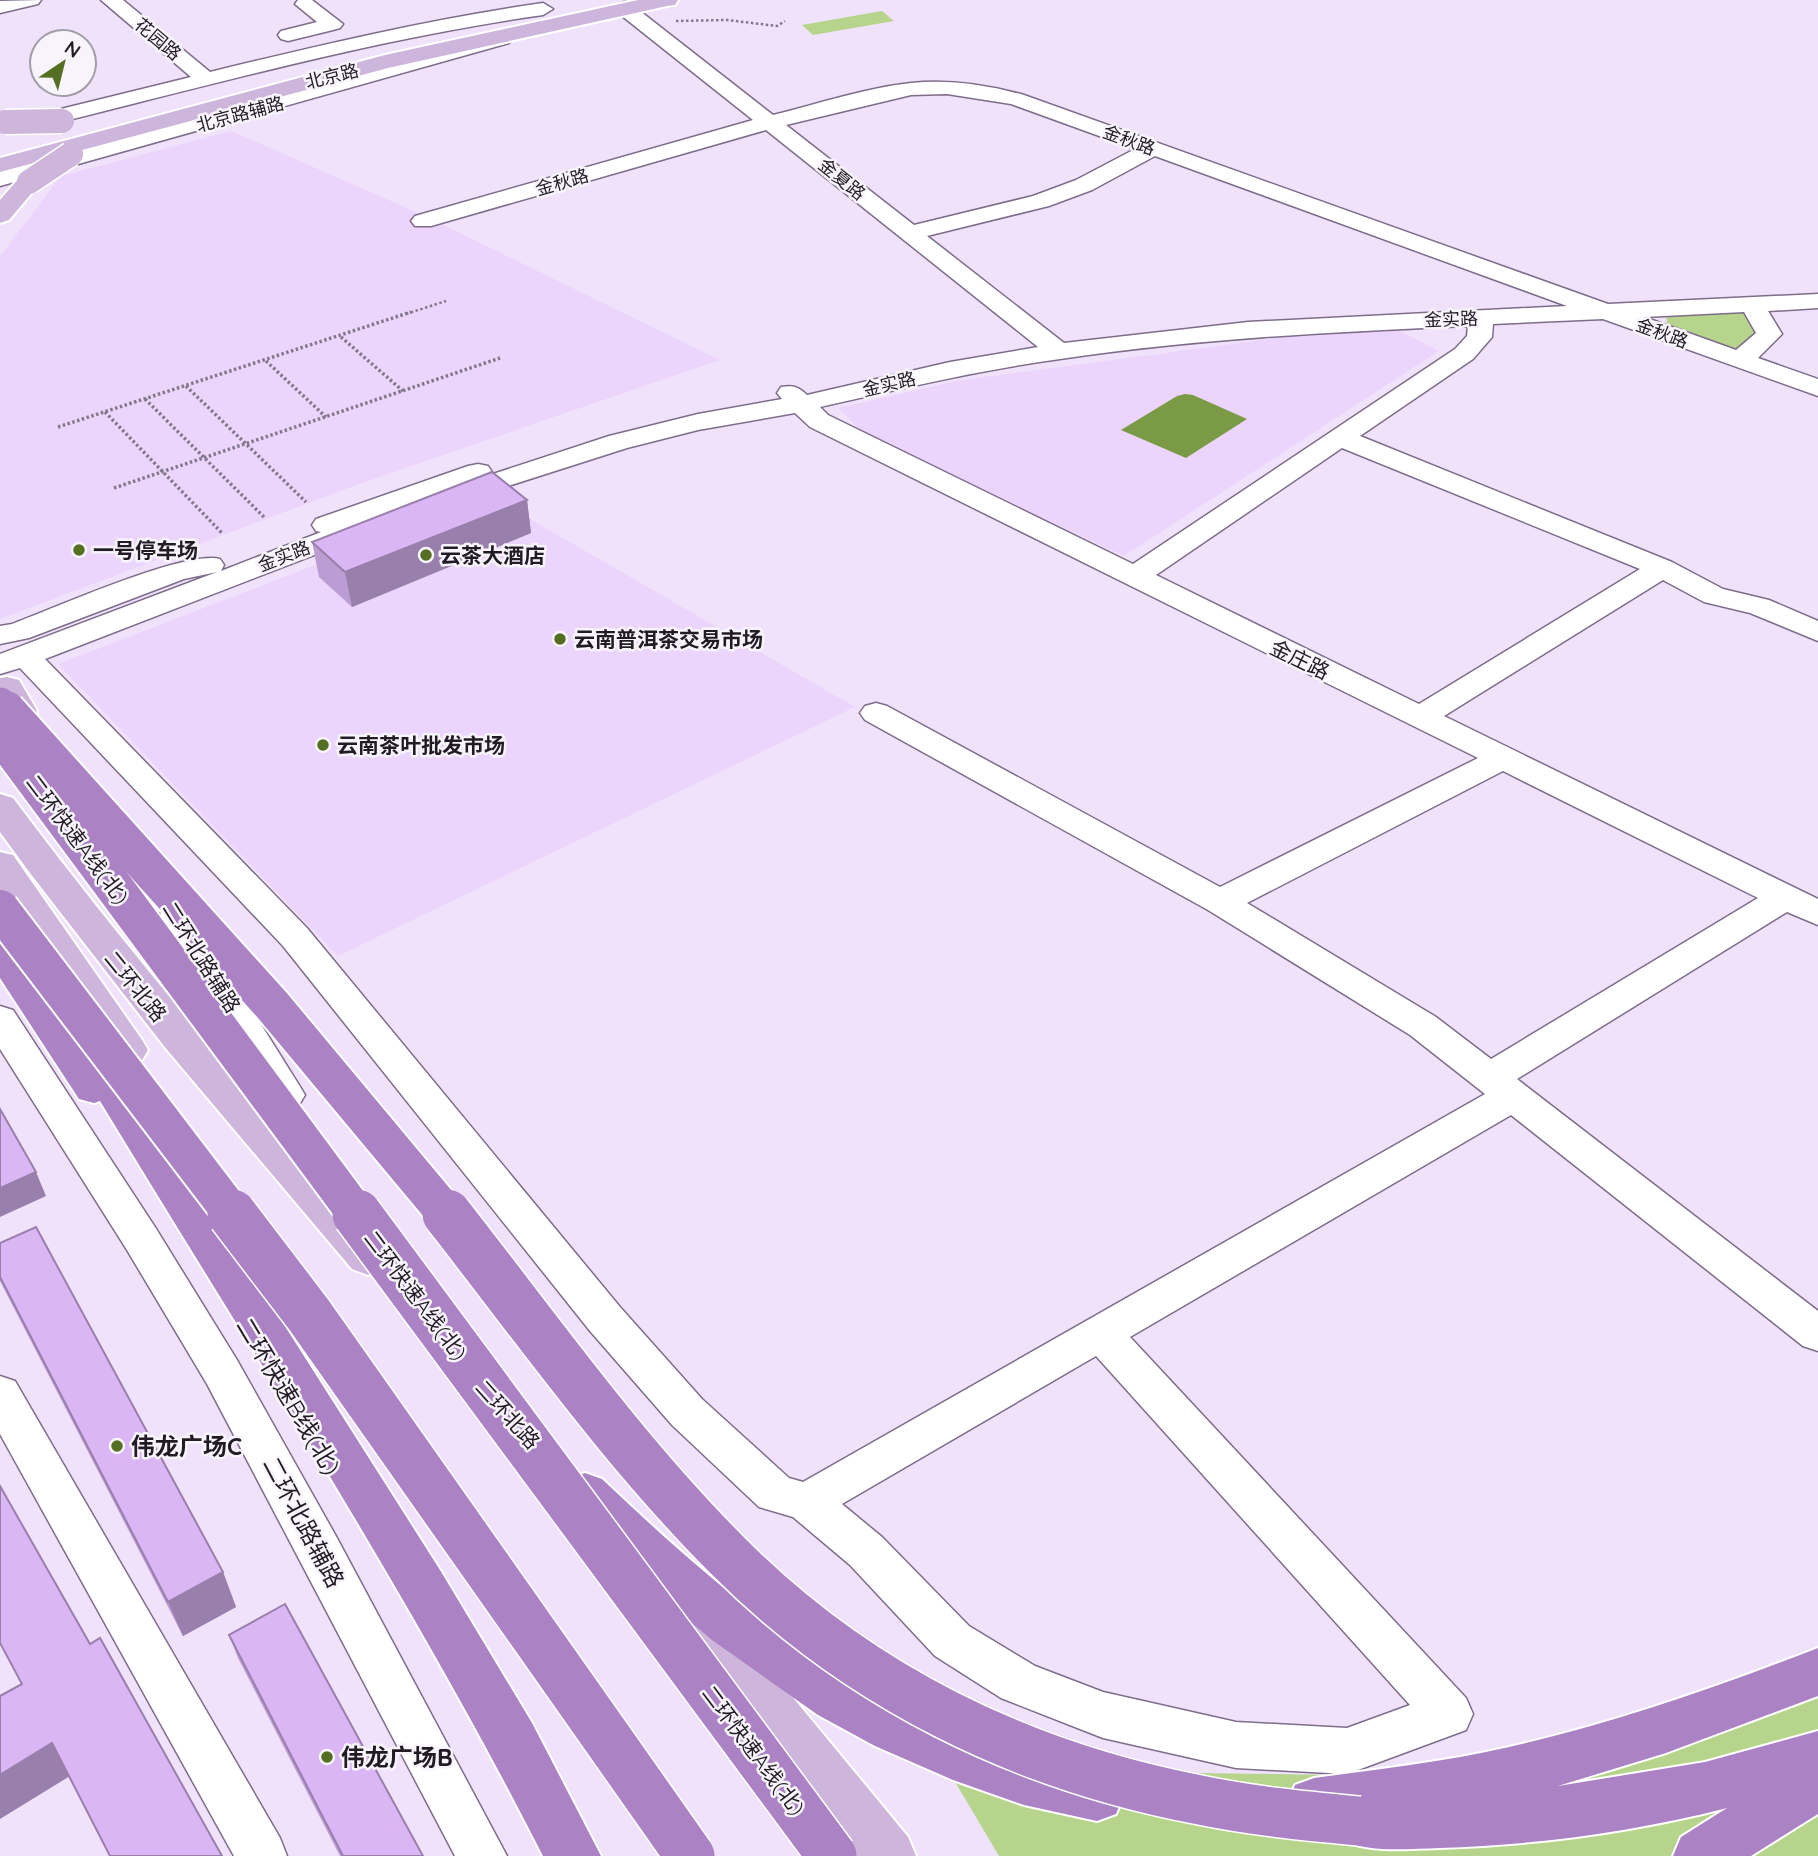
<svg xmlns="http://www.w3.org/2000/svg" width="1818" height="1856" font-family="Quicksand,'Noto Sans SC',sans-serif">
<style>
.built{fill:#ecd5fc}
.green{fill:#b6d48b}
.water{fill:#7a9a45}
.lines{fill:none;stroke-linecap:round;stroke-linejoin:round}
.minor-casing{stroke:#7e6d8a;stroke-width:3}
.major-casing{stroke:#fff;stroke-width:4}
.highway-casing{stroke:#fff;stroke-width:4}
.path-far1{stroke:#83788a;stroke-width:2.5;stroke-dasharray:2.5 2.5;stroke-linecap:butt}
.path{stroke:#83788a;stroke-width:3.5;stroke-dasharray:2.5 2.5;stroke-linecap:butt}
.minor{fill:#fff;fill-rule:evenodd}
.major{fill:#cdb5dc;fill-rule:evenodd}
.highway{fill:#ab83c5;fill-rule:evenodd}
.major-bridge-casing{stroke:#fff;stroke-width:27;stroke-linecap:butt}
.highway-bridge-far2-casing{stroke:#fff;stroke-width:33;stroke-linecap:butt}
.highway-bridge-far1-casing{stroke:#fff;stroke-width:42;stroke-linecap:butt}
.highway-bridge-casing{stroke:#fff;stroke-width:52;stroke-linecap:butt}
.major-bridge{stroke:#cdb5dc;stroke-width:24}
.highway-bridge-far2{stroke:#ab83c5;stroke-width:31}
.highway-bridge-far1{stroke:#ab83c5;stroke-width:38}
.highway-bridge{stroke:#ab83c5;stroke-width:49}
.wall{fill:#bc9dd3}
.shaded-wall{fill:#997fac}
.building{fill:#dbb6f5;stroke:#997fac;stroke-width:2}
.poi-dot{fill:#546f22;stroke:#f8f4fb;stroke-width:2.5}
.labels{text-anchor:middle;dominant-baseline:central;stroke-width:5;stroke-linejoin:round;paint-order:stroke}
.far-street-label{font-size:18px;fill:#221b26;stroke:#f8f4fb}
.poi-label{font-size:21px;font-weight:bold;fill:#221b26;stroke:#f8f4fb;text-anchor:start}
.street-label{font-size:21px;fill:#221b26;stroke:#f8f4fb}
.near-street-label{font-size:24px;fill:#221b26;stroke:#f8f4fb}
.near-poi-label{font-size:24px;font-weight:bold;fill:#221b26;stroke:#f8f4fb;text-anchor:start}
</style>
<rect width="100%" height="100%" fill="#f1e2fc"/>
<g class="built">
<polygon points="231,131 423,215 720,360 362,483 0,619 0,256 61,176"/>
<polygon points="1394,328 1439,351 1124,556 863,433 838,408 961,380 1337,330"/>
<polygon points="492,497 855,707 338,956 58,664"/>
</g>
<g class="green">
<polygon points="882,11 894,21 813,35 802,25"/>
<polygon points="1743,310 1760,334 1739,350 1667,324 1666,312"/>
<polygon points="1818,1685 1818,1856 999,1856 925,1731 1196,1773 1469,1777"/>
</g>
<polygon class="water" points="1185,394 1193,395 1247,419 1186,458 1121,430 1177,396"/>
<g class="lines">
<g class="minor-casing">
<g id="minor">
<polygon points="41,0 38,4 0,13 0,1"/>
<path d="M101 0H123L210 72C321 45 430 19 543 3L553 9 543 15C367 40 196 89 24 131L16 130 13 125 16 120 191 77Z"/>
<polygon points="298,0 312,0 343,24 340,28 333,30 288,41 281,39 278,35 281,31 317,22 295,4"/>
<path d="M624 2 631 4 773 115C818 104 865 88 911 83 949 79 988 85 1024 95L1608 304 1818 294V308L1768 311 1782 334 1758 358 1818 379V396L1603 319 1493 324 1492 337 1473 359 1360 436 1672 562 1723 589 1769 600 1818 621V641L1750 613 1704 602 1663 580 1444 716 1818 899V925L1787 912 1517 1079 1818 1311V1351L1803 1346 1511 1115 1130 1337 1466 1698 1473 1714 1466 1730 1347 1774 1236 1768 1103 1738 1001 1698 935 1656 850 1565 793 1517 759 1507 672 1425 590 1331 283 946 20 668 0 674V654L217 572 184 579 29 638 0 644V626L12 624C53 609 184 550 220 559L224 565 221 571 321 532 316 531 312 525 316 519 468 466 478 464 488 466 492 472 490 475 609 436 698 414 782 399 777 393 781 387C792 385 798 386 807 395L950 362 1038 347 766 130 431 226H415L411 221 415 216 753 120 617 12 614 8ZM947 94 1011 104 1135 149 1076 180 1033 196 914 225 786 125 911 95ZM1155 156 1567 306 1248 322 1064 343 927 236 1049 206 1092 190ZM1744 312 1756 333 1736 350 1644 317ZM1468 326 1467 336 1455 349 1133 564 828 415 820 407C899 389 979 370 1060 359 1195 339 1331 332 1468 326ZM795 413 810 427 1478 758 1220 887 887 706 876 703 865 706 860 713 865 720 1208 910 1410 1035 1485 1094 803 1482 789 1478 702 1399 620 1307 307 928 45 659 366 535 370 529 362 522 442 494 445 501 455 503 627 448 698 430ZM1342 448 1640 569 1419 704 1156 575ZM1503 771 1758 898 1491 1059 1436 1017 1247 903ZM1096 1356 1410 1705 1347 1728 1236 1722 1103 1692 1035 1666 969 1626 882 1537 842 1504Z"/>
<polygon points="502,33 509,35 512,39 509,43 0,186 0,172"/>
<polygon points="176,904 188,908 299,1085 305,1095 299,1105 286,1109 273,1105 159,916 164,908"/>
<polygon points="0,1006 13,1010 155,1227 237,1360 337,1538 507,1856 455,1856 207,1384 127,1250 0,1049"/>
<polygon points="0,1376 15,1381 280,1838 287,1856 234,1856 0,1434"/>
</g>
</g>
<g class="major-casing">
<g id="major">
<polygon points="638,0 678,0 675,5 667,6 388,68 0,172 0,158 385,55"/>
<polygon points="29,175 38,177 41,182 9,220 0,223 0,200 20,177"/>
<path d="M7 677 19 680 36 709 44 741 38 749 26 752 14 749C1 729 0 701 0 678Z"/>
<path d="M0 794 13 798C129 953 254 1100 384 1245L390 1257 384 1269 368 1275 352 1269 164 1046 30 873 0 832Z"/>
<polygon points="0,852 13,855 142,1040 148,1050 142,1060 128,1065 114,1060 0,892"/>
<polygon points="678,1578 696,1585 748,1643 908,1837 916,1856 853,1856 712,1677 660,1617 653,1601 660,1585"/>
</g>
</g>
<g class="highway-casing">
<g id="highway">
<path d="M0 935 14 939 84 1040 91 1038 105 1043 440 1570 532 1723 601 1856H543C411 1596 251 1350 100 1101L94 1103 79 1099 0 978Z"/>
<path d="M585 1473 602 1479C708 1580 824 1680 962 1733 986 1741 1010 1749 1034 1755 1062 1762 1090 1766 1116 1776L1124 1795 1116 1814 1097 1821 1024 1805 953 1780 875 1746 818 1715 712 1640 662 1598 568 1509 561 1494 568 1479Z"/>
<path d="M1818 1648V1696L1666 1753 1558 1786 1705 1762 1818 1731V1814L1751 1856H1673L1681 1837 1727 1808C1633 1832 1537 1845 1440 1848 1407 1849 1371 1853 1340 1840L1334 1828 1314 1830 1295 1823 1287 1804 1295 1785 1314 1778C1379 1769 1444 1762 1509 1747 1615 1723 1717 1687 1818 1648Z"/>
</g>
</g>
<g class="path-far1">
<polyline points="676,21 727,20 777,26 785,21"/>
<polyline points="406,314 446,301"/>
</g>
<g class="path">
<polyline points="341,337 403,391"/>
<polyline points="266,361 326,417"/>
<polyline points="186,386 306,502"/>
<polyline points="145,399 264,517"/>
<polyline points="105,412 222,533"/>
<polyline points="58,427 411,312"/>
<polyline points="114,488 500,358"/>
</g>
<use href="#minor" class="minor"/>
<use href="#major" class="major"/>
<use href="#highway" class="highway"/>
<g class="major-bridge-casing">
<g id="major-bridge">
<polyline points="5,122 62,121"/>
<polyline points="29,182 71,154"/>
</g>
</g>
<g class="highway-bridge-far2-casing">
<polyline id="highway-bridge-far2" points="0,703 8,712"/>
</g>
<g class="highway-bridge-far1-casing">
<g id="highway-bridge-far1">
<polyline points="6,710 272,1005 448,1216"/>
<polyline points="6,741 358,1216"/>
<polyline points="0,909 234,1216"/>
</g>
</g>
<g class="highway-bridge-casing">
<g id="highway-bridge">
<polyline points="232,1214 309,1315 690,1856"/>
<polyline points="357,1214 832,1856"/>
<path d="M447 1214C538 1330 623 1451 728 1556 857 1686 1021 1766 1200 1800 1252 1811 1306 1816 1359 1821"/>
</g>
</g>
<use href="#major-bridge" class="major-bridge"/>
<use href="#highway-bridge-far2" class="highway-bridge-far2"/>
<use href="#highway-bridge-far1" class="highway-bridge-far1"/>
<use href="#highway-bridge" class="highway-bridge"/>
</g>
<g class="wall">
<polygon points="527,500 531,533 352,607 319,577 312,542"/>
<polygon points="0,1243 223,1572 236,1607 183,1636 0,1281"/>
<polygon points="229,1635 423,1856 340,1856 238,1658"/>
</g>
<g class="shaded-wall">
<polygon points="527,500 531,533 352,607 345,572"/>
<polygon points="36,1172 46,1196 0,1217 0,1188"/>
<polygon points="223,1572 236,1607 183,1636 168,1602"/>
<polygon points="52,1743 70,1776 0,1819 0,1775"/>
</g>
<g class="building">
<polygon points="492,472 527,500 345,572 312,542"/>
<polygon points="0,1109 36,1172 0,1188"/>
<polygon points="36,1227 223,1572 168,1602 0,1277 0,1243"/>
<polygon points="0,1486 90,1644 100,1638 222,1856 110,1856 52,1743 0,1775 0,1696 22,1684 0,1643"/>
<polygon points="285,1604 423,1856 343,1856 229,1635"/>
</g>
<g class="poi-dot">
<circle cx="79" cy="550" r="7"/>
<circle cx="426" cy="555" r="7"/>
<circle cx="560" cy="639" r="7"/>
<circle cx="323" cy="745" r="7"/>
<circle cx="117" cy="1446" r="7"/>
<circle cx="327" cy="1757" r="7"/>
</g>
<g class="labels">
<g class="far-street-label">
<text transform="translate(158 39) rotate(40)">花园路</text>
<text transform="translate(332 76) rotate(-14)">北京路</text>
<text transform="translate(240 114) rotate(-15)">北京路辅路</text>
<text transform="translate(1129 140) rotate(20)">金秋路</text>
<text transform="translate(842 179) rotate(39)">金夏路</text>
<text transform="translate(562 182) rotate(-16)">金秋路</text>
<text transform="translate(1451 319) rotate(-2)">金实路</text>
<text transform="translate(1662 333) rotate(20)">金秋路</text>
<text transform="translate(889 384) rotate(-13)">金实路</text>
<text transform="translate(284 556) rotate(-21)">金实路</text>
</g>
<g class="poi-label">
<text x="93" y="550">一号停车场</text>
<text x="440" y="555">云茶大酒店</text>
<text x="574" y="639">云南普洱茶交易市场</text>
<text x="337" y="745">云南茶叶批发市场</text>
</g>
<g class="street-label">
<text transform="translate(1300 659) rotate(26)">金庄路</text>
<text transform="translate(78 839) rotate(53)">二环快速A线(北)</text>
<text transform="translate(202 957) rotate(58)">二环北路辅路</text>
<text transform="translate(136 986) rotate(51)">二环北路</text>
<text transform="translate(416 1295) rotate(53)">二环快速A线(北)</text>
<text transform="translate(508 1414) rotate(48)">二环北路</text>
<text transform="translate(754 1750) rotate(53)">二环快速A线(北)</text>
</g>
<g class="near-street-label">
<text transform="translate(289 1396) rotate(59)">二环快速B线(北)</text>
<text transform="translate(304 1522) rotate(62)">二环北路辅路</text>
</g>
<g class="near-poi-label">
<text x="131" y="1446">伟龙广场C</text>
<text x="341" y="1757">伟龙广场B</text>
</g>
</g>
<g transform="translate(63 63) rotate(35)"><circle r="33" fill="#f8f4fb" stroke="#a29da6" stroke-width="2"/>
<path d="M0-5L12 26L0 18L-12 26Z" fill="#546f22"/>
<text y="-10" font-size="19" font-weight="bold" text-anchor="middle" fill="#221b26">N</text>
</g>
</svg>
